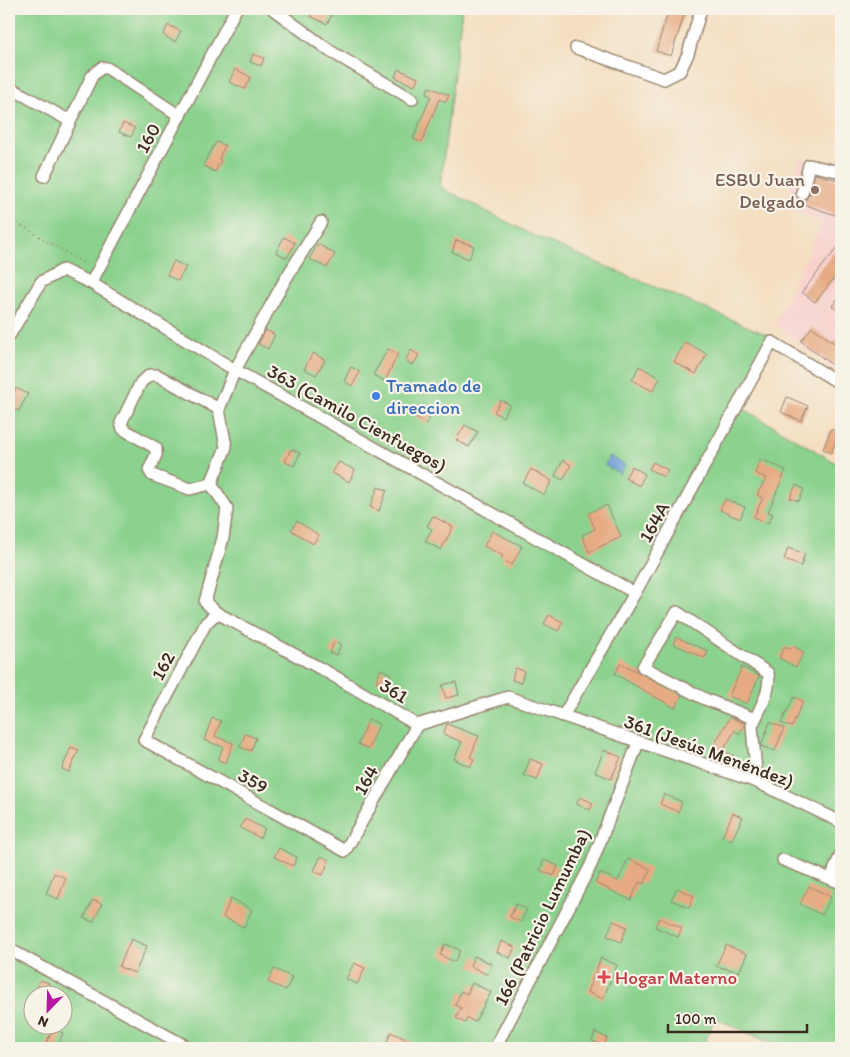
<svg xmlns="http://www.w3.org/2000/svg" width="850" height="1057" font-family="Itim,sans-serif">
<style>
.built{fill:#f7d0cd}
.green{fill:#8ad28d;stroke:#627e56;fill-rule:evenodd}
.water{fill:#6d9fd8;stroke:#54647b}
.building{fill:#e6ab83}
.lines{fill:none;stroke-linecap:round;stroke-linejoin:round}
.minor-casing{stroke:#98846f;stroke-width:14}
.path{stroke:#98846f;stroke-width:2;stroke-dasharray:1 4;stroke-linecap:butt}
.minor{stroke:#fff;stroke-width:11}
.education-dot{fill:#8d6e63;stroke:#f7f3e8;stroke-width:2}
.shop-dot{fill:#3f7fe0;stroke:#f7f3e8;stroke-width:2}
.health-dot{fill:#e0444e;stroke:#f7f3e8;stroke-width:2}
.labels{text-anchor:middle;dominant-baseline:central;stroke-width:4.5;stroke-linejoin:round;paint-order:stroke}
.street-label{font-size:19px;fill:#3b2a1e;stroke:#f7f3e8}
.education-label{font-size:19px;fill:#785e54;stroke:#f7f3e8;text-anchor:end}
.shop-label{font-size:19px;fill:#366cbe;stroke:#f7f3e8;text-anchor:start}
.health-label{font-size:19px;fill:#be3a42;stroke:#f7f3e8;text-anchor:start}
</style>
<rect width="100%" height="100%" fill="#f7f3e8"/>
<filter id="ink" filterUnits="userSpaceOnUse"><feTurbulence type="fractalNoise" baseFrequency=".02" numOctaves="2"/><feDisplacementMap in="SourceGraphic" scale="10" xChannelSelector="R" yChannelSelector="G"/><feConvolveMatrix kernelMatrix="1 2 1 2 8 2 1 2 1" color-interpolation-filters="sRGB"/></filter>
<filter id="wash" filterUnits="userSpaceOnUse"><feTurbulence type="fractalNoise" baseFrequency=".0096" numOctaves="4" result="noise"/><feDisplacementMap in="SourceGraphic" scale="20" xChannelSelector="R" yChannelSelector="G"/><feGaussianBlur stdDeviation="1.12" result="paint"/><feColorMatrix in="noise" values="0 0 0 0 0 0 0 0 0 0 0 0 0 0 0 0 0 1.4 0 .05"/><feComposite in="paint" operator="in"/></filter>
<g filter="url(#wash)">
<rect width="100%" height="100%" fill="#f4dec0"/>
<polygon class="built" points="800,158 841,173 841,374 774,324 823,223 784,207"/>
<path class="green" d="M9 9H462L440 187 532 235 770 336 734 403 841 466V1048H782L715 1018 702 1048H9ZM32 994H62V1024H32Z"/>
<polygon class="water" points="610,456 625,465 620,474 605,465"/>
<g id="blocks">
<g class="building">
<polygon points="314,9 324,9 333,13 327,24 310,16"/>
<polygon points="669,9 686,9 671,56 656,51"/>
<polygon points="168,25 181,31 175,42 163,35"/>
<polygon points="253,54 264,58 261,66 250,62"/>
<polygon points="235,69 251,77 245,89 229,82"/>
<polygon points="398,69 418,78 414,86 395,77"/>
<polygon points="429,87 449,95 446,102 439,99 422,142 413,139 431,96 426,94"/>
<polygon points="123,123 135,128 131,137 119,132"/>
<polygon points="216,142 225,145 219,159 221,161 215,172 203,165"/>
<polygon points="815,174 841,181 841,217 803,204 809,195"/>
<polygon points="284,237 295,243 287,258 276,252"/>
<polygon points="456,240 474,246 469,259 452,252"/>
<polygon points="841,243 841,270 815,302 802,292"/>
<polygon points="318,244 335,254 327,268 309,259"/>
<polygon points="174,261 186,267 178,281 167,275"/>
<polygon points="841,294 841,313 832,306"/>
<polygon points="812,327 834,343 841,333 841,372 801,341"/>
<polygon points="266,330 275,335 268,349 258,344"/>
<polygon points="685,342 707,354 696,374 674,362"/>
<polygon points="388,349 398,354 385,381 373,375"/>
<polygon points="411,350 419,355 413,365 405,361"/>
<polygon points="313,353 325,360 316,375 304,369"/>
<polygon points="639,366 660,378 653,391 632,380"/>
<polygon points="351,367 360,372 352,386 344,381"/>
<polygon points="16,388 28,394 19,411 9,406"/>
<polygon points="787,397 808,406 801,421 781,412"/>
<polygon points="501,400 510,405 503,417 494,412"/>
<polygon points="423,405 434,411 426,424 416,418"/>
<polygon points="465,425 478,432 469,447 456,440"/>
<polygon points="831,429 840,433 831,453 823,449"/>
<polygon points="291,449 300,453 294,466 285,462"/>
<polygon points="761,459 786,470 768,512 773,514 768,523 754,517 763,498 757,495 766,478 755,473"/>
<polygon points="563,460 571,465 563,480 555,476"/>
<polygon points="339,462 355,470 349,482 332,473"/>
<polygon points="653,462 668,470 664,477 649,469"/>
<polygon points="632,466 645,474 639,486 625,478"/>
<polygon points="531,469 552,481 544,495 523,483"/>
<polygon points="796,485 804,489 799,501 790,498"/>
<polygon points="378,487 387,490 379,511 370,507"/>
<polygon points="725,499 745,507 740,519 720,510"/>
<polygon points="607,505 621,537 589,552 582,535 595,529 588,513"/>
<polygon points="433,516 453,527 441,550 425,541 432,529 427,526"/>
<polygon points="297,521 319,535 313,544 291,530"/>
<polygon points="492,531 522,546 512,565 501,559 503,556 484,546"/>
<polygon points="788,548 805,554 801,566 784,560"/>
<polygon points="549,615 563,622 558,631 544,624"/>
<polygon points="676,637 708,651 705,658 673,644"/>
<polygon points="334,642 341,644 337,655 330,653"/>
<polygon points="785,646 789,649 793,646 804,652 796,667 779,658"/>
<polygon points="621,663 682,695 675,708 615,674"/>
<polygon points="742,667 759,676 747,704 729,696"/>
<polygon points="515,668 524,671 521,683 512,680"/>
<polygon points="381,669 391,674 386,686 376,681"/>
<polygon points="456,682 459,695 446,698 442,685"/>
<polygon points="794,697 803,701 792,727 781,723"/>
<polygon points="730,717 745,724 739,734 735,730 723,751 734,756 729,764 709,754"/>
<polygon points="212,718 221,721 215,736 233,743 226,763 218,760 223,747 204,740"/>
<polygon points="369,719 379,724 369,749 358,744"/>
<polygon points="770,722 784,728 775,751 761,746"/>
<polygon points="447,724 479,736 470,757 474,759 470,767 454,759 462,742 443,734"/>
<polygon points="245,734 256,738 251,751 240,747"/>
<polygon points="71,747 79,750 69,772 62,769"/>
<polygon points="604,750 621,757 611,779 595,772"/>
<polygon points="530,759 543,764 537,780 524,775"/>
<polygon points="664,794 682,802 678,812 660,804"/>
<polygon points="580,797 593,803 590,810 576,804"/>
<polygon points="733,813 743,817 731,841 722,837"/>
<polygon points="245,819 265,829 260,838 240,828"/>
<polygon points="279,848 297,857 293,866 274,857"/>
<polygon points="321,856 329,860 323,875 314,871"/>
<polygon points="628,859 651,869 644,884 639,882 631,900 595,883 600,873 618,881"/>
<polygon points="544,860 558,866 554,876 540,870"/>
<polygon points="54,873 66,878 58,899 46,894"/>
<polygon points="809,886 831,897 822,915 800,904"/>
<polygon points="677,888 694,896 689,908 671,900"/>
<polygon points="231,898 252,910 244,927 223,917"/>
<polygon points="93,900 102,904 93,922 84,918"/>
<polygon points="516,904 527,909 521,922 510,917"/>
<polygon points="659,918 682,928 678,937 655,927"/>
<polygon points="613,921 627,927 621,942 607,936"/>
<polygon points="131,939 147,946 135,973 119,967"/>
<polygon points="501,941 515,947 510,958 497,952"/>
<polygon points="445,944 460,950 455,962 440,955"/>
<polygon points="726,945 747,954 739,972 716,966"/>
<polygon points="474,956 492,964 488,975 470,966"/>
<polygon points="601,958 617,965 603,999 587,992"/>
<polygon points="354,963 365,968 357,984 346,979"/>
<polygon points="274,969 292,977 286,990 268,982"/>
<polygon points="40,980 49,983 44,994 34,994"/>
<polygon points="472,983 491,992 475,1022 467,1018 465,1023 456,1018 461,1008 455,1005 461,991 467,994"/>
<polygon points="53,1029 63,1033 57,1048 44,1048"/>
<polygon points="391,1032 412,1042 409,1048 396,1048 386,1044"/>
<polygon points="595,1032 607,1038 604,1046 592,1041"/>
</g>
</g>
</g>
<g filter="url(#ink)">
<use href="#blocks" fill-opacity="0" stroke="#98846f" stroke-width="1"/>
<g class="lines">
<g class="minor-casing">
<g id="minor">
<polyline points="273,9 330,51 412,99"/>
<polyline points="576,48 664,79 680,71 688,54 701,9"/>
<polyline points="9,87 70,121"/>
<polyline points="44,176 92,76 101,68 107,68 180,116"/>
<polyline points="802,193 809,165 841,172"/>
<polyline points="321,222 285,280 235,370 219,409 226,447 211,484 227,508 223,538 205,602 217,613 327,672 417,725 508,697 757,782 841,822"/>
<polyline points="91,283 236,9"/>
<polyline points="9,336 41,282 63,270 91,283 235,370 635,593"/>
<polyline points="211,484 190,489 152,475 149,470 156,455 156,448 123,429 121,423 141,382 150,375 157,375 219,409"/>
<polyline points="217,613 206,623 144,740 345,851 417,725"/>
<polyline points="563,716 635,593 772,342 841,384"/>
<path d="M755 719 705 699 643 667 677 612 768 673C772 690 759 710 752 726L757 782"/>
<polyline points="783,860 841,883"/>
<polyline points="831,878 841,854"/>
<polyline points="9,949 189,1048"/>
<polyline points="495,1048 591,865 638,743"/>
</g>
</g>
<polyline class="path" points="9,218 88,266"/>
<use href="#minor" class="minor"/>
</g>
</g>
<circle class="education-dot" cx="815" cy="190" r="5"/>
<circle class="shop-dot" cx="376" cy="396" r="5"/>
<path class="health-dot" d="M601.5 969.5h5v5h5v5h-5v5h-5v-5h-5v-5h5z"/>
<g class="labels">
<g class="street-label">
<text transform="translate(148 138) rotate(-62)">160</text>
<text transform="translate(357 418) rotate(29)">363 (Camilo Cienfuegos)</text>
<text transform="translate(654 522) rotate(-61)">164A</text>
<text transform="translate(163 666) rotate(-62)">162</text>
<text transform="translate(394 691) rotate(31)">361</text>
<text transform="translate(709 751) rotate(20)">361 (Jesús Menéndez)</text>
<text transform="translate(366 780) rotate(-61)">164</text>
<text transform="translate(253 781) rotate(29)">359</text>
<text transform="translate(542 917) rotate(-64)">166 (Patricio Lumumba)</text>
</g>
<g class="education-label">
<text x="805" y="179">ESBU Juan<tspan x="805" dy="22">Delgado</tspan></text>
</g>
<g class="shop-label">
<text x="386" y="385">Tramado de<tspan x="386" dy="22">direccion</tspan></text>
</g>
<g class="health-label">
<text x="615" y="977">Hogar Materno</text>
</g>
</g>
<rect width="850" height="1057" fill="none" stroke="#f7f3e8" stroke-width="30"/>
<g transform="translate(48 1010) rotate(203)"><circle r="24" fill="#f7f3e8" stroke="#aca397"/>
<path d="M0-4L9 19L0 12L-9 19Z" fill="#b5179e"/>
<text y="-8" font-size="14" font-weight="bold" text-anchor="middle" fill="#3b2a1e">N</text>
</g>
<path d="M668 1024v8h139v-8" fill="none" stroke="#3b2a1e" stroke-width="2.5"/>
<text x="675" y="1024" font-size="15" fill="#3b2a1e" stroke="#f7f3e8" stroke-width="4" paint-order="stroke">100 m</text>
</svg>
